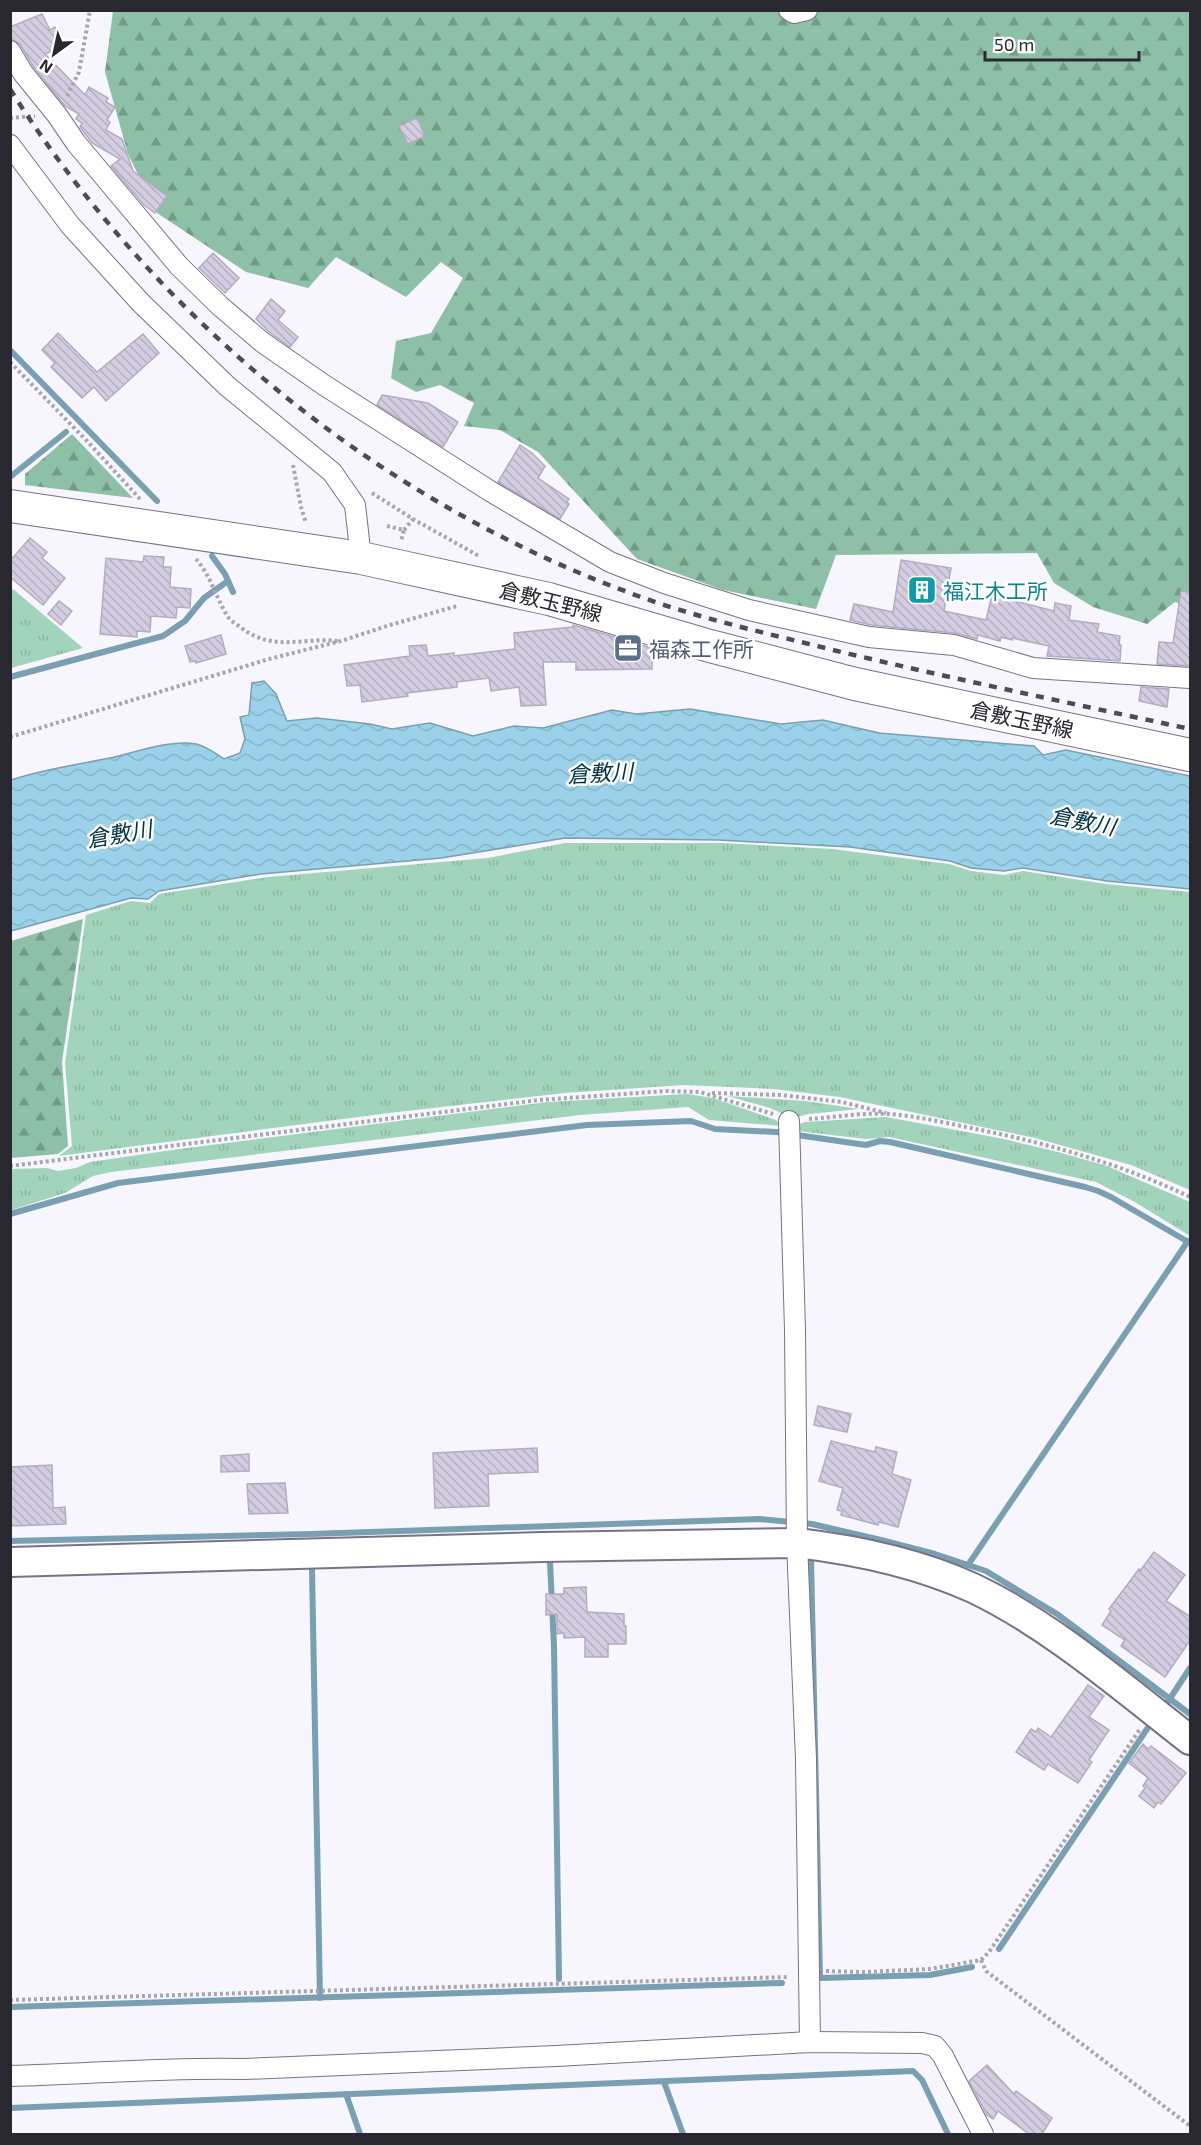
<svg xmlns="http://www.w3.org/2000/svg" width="1201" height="2145" font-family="'Exo 2','Noto Sans JP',sans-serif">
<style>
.grass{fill:url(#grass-tufts)}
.forest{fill:url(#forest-firs)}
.water{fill:url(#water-waves);stroke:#799fb1;stroke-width:1.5}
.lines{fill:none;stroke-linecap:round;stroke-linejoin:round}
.stream{stroke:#799fb1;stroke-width:6}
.building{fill:url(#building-back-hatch);stroke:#b3acc0;stroke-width:1.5}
.street-casing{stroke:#777385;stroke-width:22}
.secondary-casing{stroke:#777385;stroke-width:32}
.primary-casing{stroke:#777385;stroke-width:34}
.path{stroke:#a7a5ae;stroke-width:4;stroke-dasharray:3 3;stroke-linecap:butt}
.street{stroke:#fff;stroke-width:20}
.secondary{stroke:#fff;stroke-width:28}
.primary{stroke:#fff;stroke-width:32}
.rail{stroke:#4d4b53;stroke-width:4.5;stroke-dasharray:8 8;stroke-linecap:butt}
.labels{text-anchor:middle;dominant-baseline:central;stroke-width:5;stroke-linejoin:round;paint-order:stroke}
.culture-label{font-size:21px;fill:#0d838f;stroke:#fff;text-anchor:start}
.street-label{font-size:21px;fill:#29272f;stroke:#fff}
.service-label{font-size:21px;fill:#4e5e75;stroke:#fff;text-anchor:start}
.water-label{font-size:22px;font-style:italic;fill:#003141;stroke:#fff}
</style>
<defs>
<pattern id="grass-tufts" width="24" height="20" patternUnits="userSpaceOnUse" patternTransform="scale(1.5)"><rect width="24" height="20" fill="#a1d4ba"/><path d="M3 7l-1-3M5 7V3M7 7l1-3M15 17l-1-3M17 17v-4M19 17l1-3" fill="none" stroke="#8bb6a0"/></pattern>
<pattern id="forest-firs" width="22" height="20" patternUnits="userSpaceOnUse" patternTransform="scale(1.5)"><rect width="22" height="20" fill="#8dc0a6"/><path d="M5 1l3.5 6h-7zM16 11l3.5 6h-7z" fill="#739c88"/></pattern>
<pattern id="water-waves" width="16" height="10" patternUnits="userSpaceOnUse" patternTransform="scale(1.5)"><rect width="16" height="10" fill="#9bd2e9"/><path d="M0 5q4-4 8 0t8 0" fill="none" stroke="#86b4c8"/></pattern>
<pattern id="building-back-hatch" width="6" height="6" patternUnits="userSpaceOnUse" patternTransform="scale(1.5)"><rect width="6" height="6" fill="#d4cde1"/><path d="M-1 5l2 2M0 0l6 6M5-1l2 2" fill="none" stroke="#b6b0c1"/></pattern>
</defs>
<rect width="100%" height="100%" fill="#f7f5fe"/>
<g class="grass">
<polygon points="13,589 83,648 11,668 10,594"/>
<polygon points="565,843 722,843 832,849 949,864 971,871 1004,875 1023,871 1106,884 1190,892 1190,1190 1131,1165 1035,1138 840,1097 773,1089 684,1085 564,1093 389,1113 59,1156 72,1146 65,1063 86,915 131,901 150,903 159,894 268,877 488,858"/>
<polygon points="687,1094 713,1098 776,1120 782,1126 709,1120 688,1107 580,1115 111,1172 93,1176 65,1193 11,1210 10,1169 47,1168 58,1171 76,1168 90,1162 179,1149 548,1102"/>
<polygon points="727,1096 805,1101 859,1109 809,1114 792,1118 770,1108"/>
<polygon points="886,1117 1004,1139 1058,1152 1107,1166 1190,1202 1190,1236 1133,1201 1096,1182 889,1137 866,1139 797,1131 798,1125 805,1122"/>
</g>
<g class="forest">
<polygon points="113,11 1190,11 1190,607 1175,602 1147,624 1093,607 1054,583 1037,553 836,555 816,609 723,590 637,559 538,452 500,430 464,426 474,403 440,385 416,392 391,378 396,341 431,333 463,278 441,262 406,297 336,257 308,288 246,272 157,213 128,154 105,72"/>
<polygon points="72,434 133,498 25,485 25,474"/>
<polygon points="83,919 62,1062 68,1146 58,1154 11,1158 11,941"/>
</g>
<path class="water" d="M264 681 276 694 287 721 317 718 370 724 392 729 430 723 473 736 514 726 543 728 612 710 636 714 690 709 781 724 823 720 879 733 1034 746 1043 755 1066 750 1190 776V889L1107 881 1023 868 1004 871 971 868 950 861 850 847 719 840 565 838 441 858 261 874 159 891 148 899 131 898 11 931V780C43 769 76 765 110 758 134 753 171 739 196 744 206 746 215 753 224 759L240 753 245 739 240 717 249 715 252 683Z"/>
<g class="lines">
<g class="stream">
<polyline points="10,350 157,501"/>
<polyline points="10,477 66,432"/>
<polyline points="212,556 225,574 233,592"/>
<polyline points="10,677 163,636 185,621 204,598 228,581"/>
<polyline points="10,1214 118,1183 587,1125 691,1121 715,1129 776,1132 866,1145 880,1141 890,1142 1085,1187 1098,1191 1111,1197 1190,1243"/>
<polyline points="10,1541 311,1534 760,1519 812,1524 881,1540 935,1554 986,1571 1057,1614 1190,1714"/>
<polyline points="811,1558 820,1978 930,1975 972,1967"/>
<polyline points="550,1562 554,1646 559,1979"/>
<polyline points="968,1565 1188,1241"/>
<polyline points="312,1569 320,1998"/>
<polyline points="1167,1703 1190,1668"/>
<polyline points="999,1949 1147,1729"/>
<polyline points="10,2007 782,1983"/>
<polyline points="664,2082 683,2134"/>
<polyline points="346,2094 360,2134"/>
<polyline points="10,2108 913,2071 922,2080 948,2134"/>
</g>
</g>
<g class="building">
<polygon points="42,14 50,30 55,27 64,46 45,54 85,95 89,87 108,98 106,102 115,107 107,120 110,122 106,130 122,139 133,171 167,196 155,213 144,205 111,166 120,159 92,143 80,127 82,123 76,119 79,114 65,106 33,66 20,44 12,40 10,27"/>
<polygon points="417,118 425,136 408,144 399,126"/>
<polygon points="213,253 239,278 225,293 199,268"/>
<polygon points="271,299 285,311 278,320 298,337 290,347 269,332 256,319"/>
<polygon points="58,333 97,372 143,334 159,353 106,401 94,387 82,398 51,367 55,363 42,350"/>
<polygon points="382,395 428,403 458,422 443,447 377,405"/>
<polygon points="520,445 532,453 545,466 538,478 569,499 567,502 569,504 560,519 498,482"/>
<polygon points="30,538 47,552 42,558 65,578 43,605 10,577 10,561"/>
<polygon points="144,556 164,557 163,567 171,567 170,587 191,589 190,608 177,607 176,618 151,616 150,632 137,631 137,637 100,634 106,558 143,562"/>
<polygon points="901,560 951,568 944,611 986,620 992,595 1054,611 1055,603 1071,606 1069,620 1099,624 1097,632 1120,636 1119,645 1121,645 1120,661 1047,656 1049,646 1012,638 1012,640 1001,637 1000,641 978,635 977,639 955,633 871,625 850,620 854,604 893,612"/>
<polygon points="1181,591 1191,592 1191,666 1157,664 1159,642 1173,643"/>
<polygon points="59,601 72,611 61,625 48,614"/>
<polygon points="573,625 628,641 628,644 637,644 652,648 652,669 576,670 576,662 543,662 546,705 521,706 519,687 491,691 489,678 457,682 457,687 407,693 408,696 362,702 360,685 347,686 344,665 410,656 409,646 426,645 428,656 454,653 454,656 515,649 514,633 573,627"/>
<polygon points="221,635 226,654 196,663 196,661 190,662 185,646"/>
<polygon points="1141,687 1169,689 1167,707 1139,701"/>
<polygon points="818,1406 851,1414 847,1432 814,1425"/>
<polygon points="831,1441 875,1452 876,1447 897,1452 892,1474 911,1480 898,1527 879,1522 878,1525 841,1515 842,1511 837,1510 843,1488 819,1481"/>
<polygon points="537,1448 538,1472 488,1474 489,1506 435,1508 433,1453"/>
<polygon points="249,1454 249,1471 221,1472 221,1456"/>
<polygon points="52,1465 53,1508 65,1507 66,1524 11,1526 11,1467"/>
<polygon points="285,1483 288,1513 249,1514 247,1484"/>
<polygon points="1154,1552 1185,1575 1166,1601 1191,1617 1191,1639 1165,1677 1121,1646 1125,1640 1102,1625 1111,1611 1109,1609 1139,1569 1140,1571"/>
<polygon points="586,1587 587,1612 624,1614 624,1626 626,1626 626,1644 608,1644 608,1657 585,1657 585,1637 564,1638 564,1633 557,1634 557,1614 546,1615 546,1594 564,1594 564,1588"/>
<polygon points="1088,1685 1104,1696 1089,1717 1109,1730 1089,1760 1092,1762 1078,1783 1048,1764 1044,1770 1016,1752 1031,1729 1036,1732 1038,1728 1051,1737"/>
<polygon points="1143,1744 1148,1749 1151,1746 1186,1773 1161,1804 1158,1802 1154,1808 1139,1796 1145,1788 1143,1786 1148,1778 1129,1763"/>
<polygon points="987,2065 1014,2094 1016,2091 1052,2118 1042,2134 1029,2134 998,2111 993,2119 987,2115 969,2081"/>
</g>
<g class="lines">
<g class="street-casing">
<g id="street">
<polyline points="789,10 794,13 807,10"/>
<polyline points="10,51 23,73 57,115 76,143 179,266 220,306 262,342 324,385 490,491 610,562 664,583 749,610 869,637 954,645 1033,668 1190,678"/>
<polyline points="10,145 70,225 141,303 227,386 332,472 355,505 361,558"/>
<polyline points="789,1121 795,1330 797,1543 806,1759 810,2042"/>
<path d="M10 2076C89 2074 167 2067 245 2069L556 2056 810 2042 922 2043 935 2046 943 2056 983 2134"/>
</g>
</g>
<g class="secondary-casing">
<path id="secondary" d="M10 1562 542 1547 797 1543C857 1550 918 1563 973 1588 1051 1625 1123 1688 1190 1740"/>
</g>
<g class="primary-casing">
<polyline id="primary" points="10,506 361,558 549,599 710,646 855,684 1190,755"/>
</g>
<g class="path">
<polyline points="67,96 79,72 90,10"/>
<polyline points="10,118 35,116"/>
<polyline points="10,362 87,441 140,499"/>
<polyline points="293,465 301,507 306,523"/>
<polyline points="372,493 413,519 479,556"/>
<polyline points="387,526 404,530 401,541"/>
<polyline points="404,530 413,519"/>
<path d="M196 559C211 576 216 598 228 617 232 622 238 625 243 629 275 652 303 637 338 641"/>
<polyline points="10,737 269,659 341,641 390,625 457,606"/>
<polyline points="712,1093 781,1095 842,1102 886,1113"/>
<path d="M809 1119C839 1117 870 1111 900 1115 927 1118 955 1125 981 1130 1054 1145 1123 1165 1190 1197"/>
<polyline points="10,1166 539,1100 666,1091 700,1092 773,1114"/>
<polyline points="981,1960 986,1971 1190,2126"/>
<polyline points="826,1971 863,1972 930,1969 981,1960 989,1952 1140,1729"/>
<polyline points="10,2000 789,1977"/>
</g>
<use href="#street" class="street"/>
<use href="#secondary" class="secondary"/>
<use href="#primary" class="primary"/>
<path class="rail" d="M10 89C157 321 382 504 641 597 702 619 766 633 829 649 949 678 1070 703 1190 729"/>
</g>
<defs>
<g id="building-square" transform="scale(1.5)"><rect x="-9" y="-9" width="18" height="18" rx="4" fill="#0f9aa8" stroke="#fff"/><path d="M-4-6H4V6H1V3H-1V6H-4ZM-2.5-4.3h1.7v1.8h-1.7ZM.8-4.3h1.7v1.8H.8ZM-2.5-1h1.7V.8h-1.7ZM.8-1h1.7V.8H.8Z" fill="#fff"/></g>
<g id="office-square" transform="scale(1.5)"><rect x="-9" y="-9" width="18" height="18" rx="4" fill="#5c6f8a" stroke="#fff"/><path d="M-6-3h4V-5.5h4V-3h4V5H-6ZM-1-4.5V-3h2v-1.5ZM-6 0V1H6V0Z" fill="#fff"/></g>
</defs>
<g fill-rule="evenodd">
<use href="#building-square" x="922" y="590"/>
<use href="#office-square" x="628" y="648"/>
</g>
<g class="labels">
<g class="culture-label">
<text x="943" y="590">福江木工所</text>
</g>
<g class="street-label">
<text transform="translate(551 601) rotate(14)">倉敷玉野線</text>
<text transform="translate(1022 719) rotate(12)">倉敷玉野線</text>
</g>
<g class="service-label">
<text x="649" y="648">福森工作所</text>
</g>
<g class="water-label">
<text transform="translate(600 772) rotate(-3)">倉敷川</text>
<text transform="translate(1083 820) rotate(11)">倉敷川</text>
<text transform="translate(119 833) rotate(-10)">倉敷川</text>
</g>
</g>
<rect width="1201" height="2145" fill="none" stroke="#29272f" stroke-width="24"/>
<g transform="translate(54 54) rotate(213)" stroke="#ffffff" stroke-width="4.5" paint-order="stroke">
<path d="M0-4.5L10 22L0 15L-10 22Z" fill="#29272f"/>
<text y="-9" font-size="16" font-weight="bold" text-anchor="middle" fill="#29272f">N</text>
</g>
<path d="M985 51v9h154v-9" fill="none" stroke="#29272f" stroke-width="3"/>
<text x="994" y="51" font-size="18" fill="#29272f" stroke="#ffffff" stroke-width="4.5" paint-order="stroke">50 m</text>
</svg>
